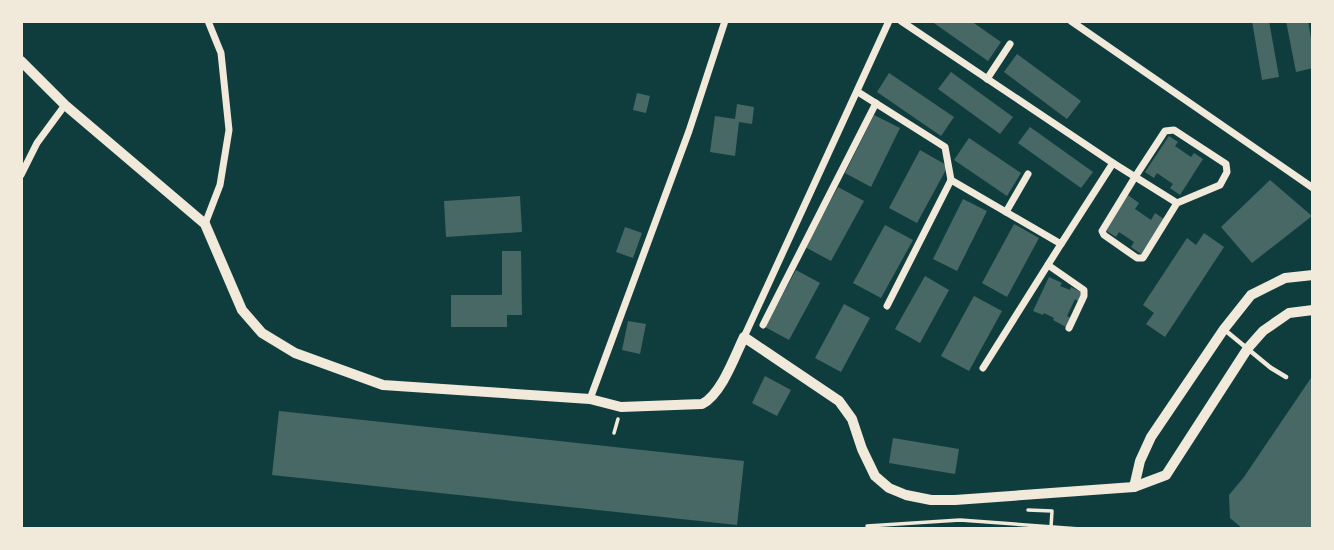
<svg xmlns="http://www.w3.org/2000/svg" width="1334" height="550" font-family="Arial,sans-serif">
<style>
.building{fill:#486865}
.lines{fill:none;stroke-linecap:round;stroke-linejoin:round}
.path{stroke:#f1e9da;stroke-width:3.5}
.service{stroke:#f1e9da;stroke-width:4.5}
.minor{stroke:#f1e9da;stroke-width:7}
.tertiary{stroke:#f1e9da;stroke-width:10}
</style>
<rect width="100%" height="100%" fill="#0f3d3e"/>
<g class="building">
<polygon points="931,21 971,21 1001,42 988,61"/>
<polygon points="1252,21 1269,21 1279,77 1262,80"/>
<polygon points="1286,21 1308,21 1313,50 1313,68 1296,72"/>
<polygon points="1017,54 1081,101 1067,119 1004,72"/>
<polygon points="951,72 1013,117 1000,134 938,89"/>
<polygon points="889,73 954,117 941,136 877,92"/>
<polygon points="637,93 650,96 646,113 633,110"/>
<polygon points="737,104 754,107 752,124 739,122 735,156 710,152 715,116 735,119"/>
<polygon points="874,115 900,128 871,187 845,173"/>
<polygon points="1030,127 1093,172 1081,188 1018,143"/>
<polygon points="1169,136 1178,142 1175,146 1191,157 1194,153 1203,159 1180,195 1170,188 1173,184 1157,173 1154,178 1145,172"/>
<polygon points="969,138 1021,173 1007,196 954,160"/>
<polygon points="920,150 948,166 917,223 889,208"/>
<polygon points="1270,180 1312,216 1252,263 1221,227"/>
<polygon points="838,187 864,201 831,261 805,247"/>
<polygon points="1128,195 1139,203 1135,209 1151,220 1155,213 1164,219 1141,254 1131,247 1134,242 1119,232 1116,237 1105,230"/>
<polygon points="520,196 522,232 446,237 444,201"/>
<polygon points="963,199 987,211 957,271 933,259"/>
<polygon points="1014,224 1039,238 1007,297 982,283"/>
<polygon points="885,225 913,240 881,298 853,283"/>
<polygon points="625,227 642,233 633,258 616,252"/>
<polygon points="1204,233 1224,247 1165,337 1146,324 1154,313 1143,305 1187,238 1196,245"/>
<polygon points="502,251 521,251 522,315 507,315 507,327 451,327 451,295 502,295"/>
<polygon points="796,270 820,283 789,340 765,327"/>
<polygon points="925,276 949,290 920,343 895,329"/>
<polygon points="1049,277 1062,283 1060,286 1070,290 1071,287 1083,293 1079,302 1075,299 1067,316 1071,318 1066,327 1053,320 1054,318 1044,313 1043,315 1033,311"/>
<polygon points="974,296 1002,311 969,371 941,356"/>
<polygon points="844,304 870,318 841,372 815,358"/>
<polygon points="628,321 646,324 640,354 622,350"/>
<polygon points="1313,375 1313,529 1243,529 1230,518 1229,495 1244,477"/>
<polygon points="765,376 791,390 777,416 752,403"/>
<polygon points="279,411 744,461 737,525 272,475"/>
<polygon points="893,438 959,449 955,474 889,463"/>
</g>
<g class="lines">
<g class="path">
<polyline points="614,433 618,419"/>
<polyline points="1028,510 1052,511 1051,527"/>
<polyline points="867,526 960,520 1080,529"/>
</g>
<polyline class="service" points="1226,331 1271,368 1286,377"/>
<g class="minor">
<polyline points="1071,21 1313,188"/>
<polyline points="987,79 1010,44"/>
<polyline points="858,92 945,147 951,180 1061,244 1113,163 901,21"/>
<polyline points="1113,163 1177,203 1220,185 1227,172 1226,164 1174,130 1165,131 1135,177 1102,231 1104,235 1137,258 1143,258 1177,203"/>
<polyline points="21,175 37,143 65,105"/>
<polyline points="1006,212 1028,174"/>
<polyline points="205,224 220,185 229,130 221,53 208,21"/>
<polyline points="1048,265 1084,290 1084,296 1069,328"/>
<polyline points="887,306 951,180"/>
<polyline points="763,325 876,103"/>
<polyline points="744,337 889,21"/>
<polyline points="983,368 1061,244"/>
<polyline points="590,399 689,131 725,21"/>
</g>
<g class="tertiary">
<path d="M21 61 65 105 205 224 242 310 262 333 295 353 383 385 590 399 621 407 702 404C721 395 735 356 744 337L839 401 852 419 862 449 875 476 889 488 906 495 931 500H955L1134 487 1166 475 1248 348 1263 331 1289 313 1313 310"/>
<polyline points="1134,487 1140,461 1151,437 1224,329 1251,295 1285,278 1313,275"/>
</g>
</g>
<rect width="1334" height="550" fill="none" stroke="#f1e9da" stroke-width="46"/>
</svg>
